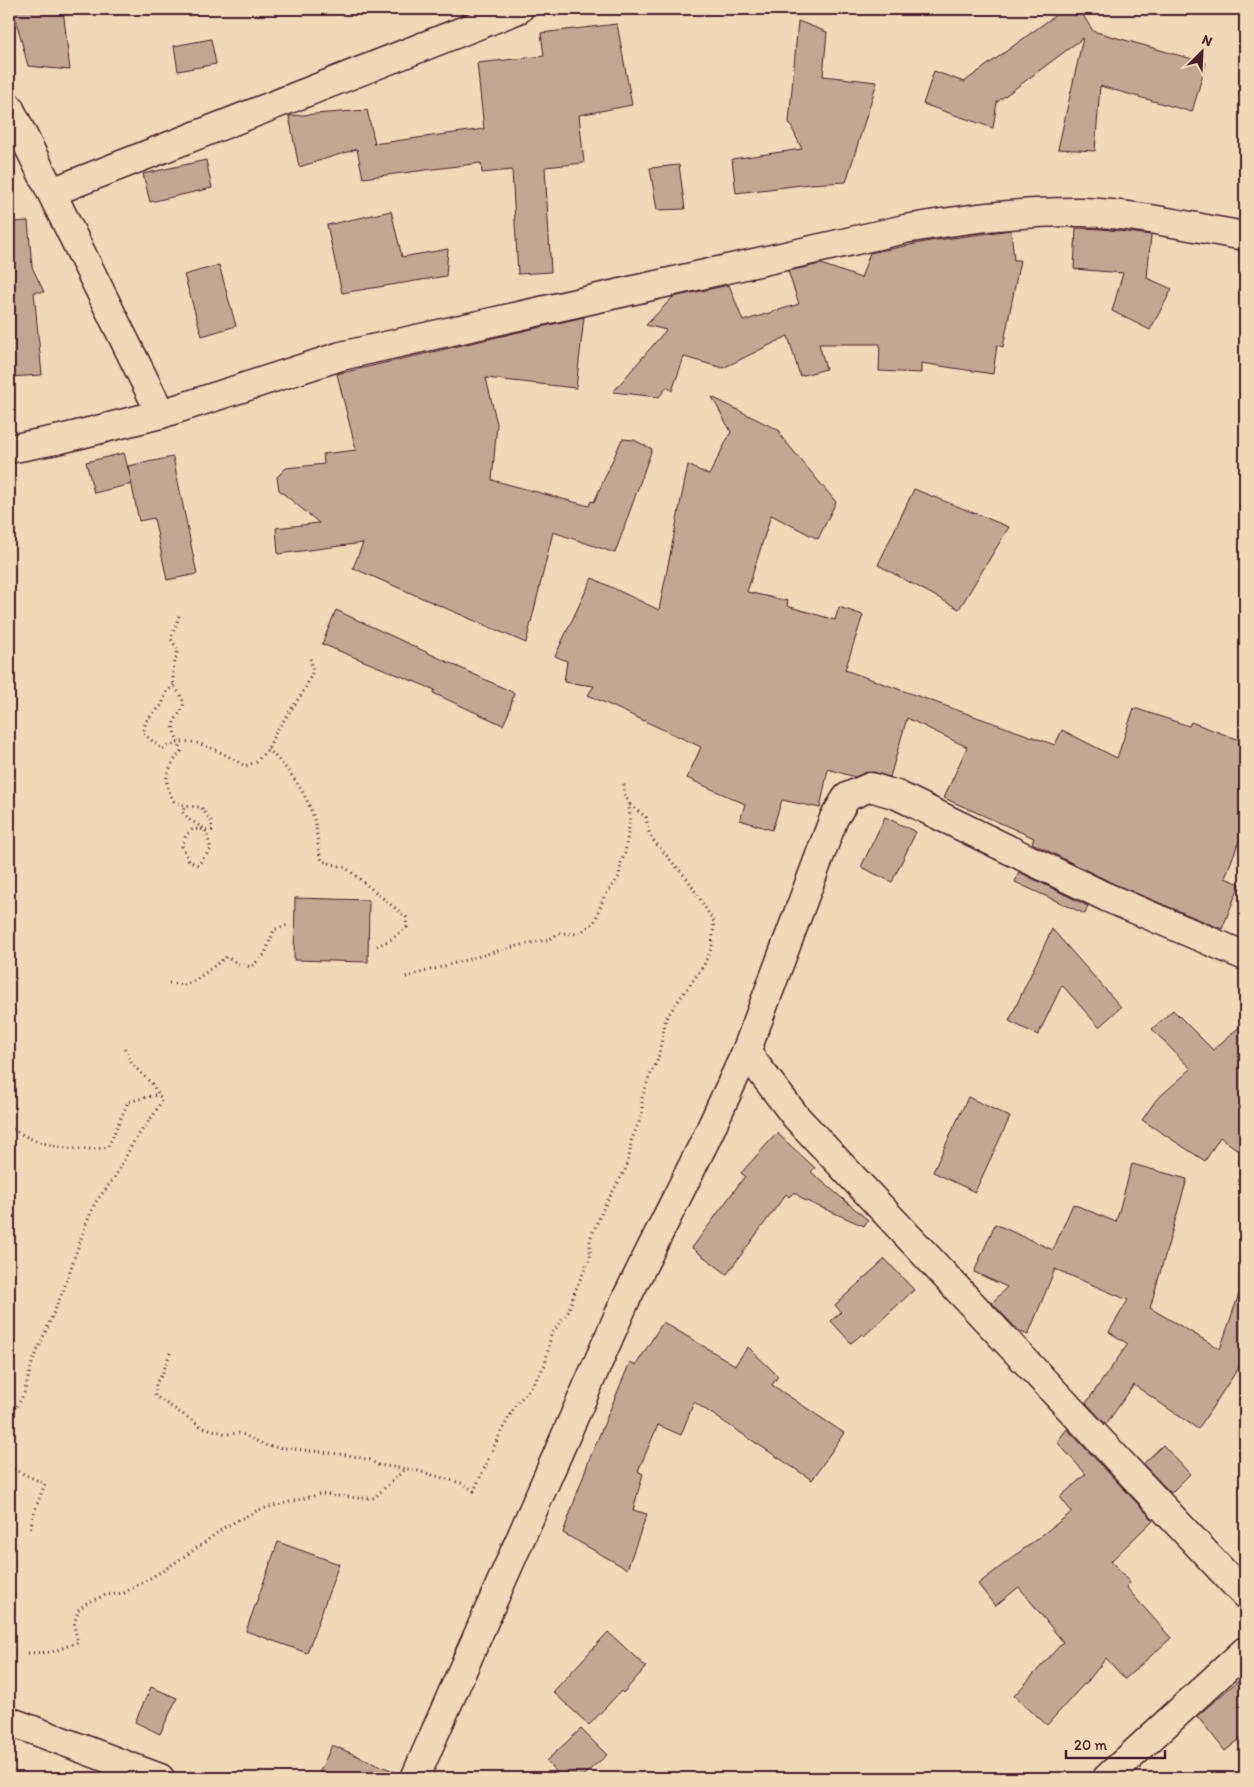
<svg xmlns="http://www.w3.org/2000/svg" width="1254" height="1787" font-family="Itim,sans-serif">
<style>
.building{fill:#c4a793;stroke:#4a1f2b}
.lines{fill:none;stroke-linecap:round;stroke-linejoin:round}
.minor-casing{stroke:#4a1f2b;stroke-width:31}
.secondary-casing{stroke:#4a1f2b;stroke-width:31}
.primary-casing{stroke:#4a1f2b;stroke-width:31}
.path{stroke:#4a1f2b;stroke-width:3;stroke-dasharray:1 4;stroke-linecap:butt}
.minor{stroke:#f0d8b8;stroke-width:28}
.secondary{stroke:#f0d8b8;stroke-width:28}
.primary{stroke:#f0d8b8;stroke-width:28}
</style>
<rect width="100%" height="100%" fill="#f0d8b8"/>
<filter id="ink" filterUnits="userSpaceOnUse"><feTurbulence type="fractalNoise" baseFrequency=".02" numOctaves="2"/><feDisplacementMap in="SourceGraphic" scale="10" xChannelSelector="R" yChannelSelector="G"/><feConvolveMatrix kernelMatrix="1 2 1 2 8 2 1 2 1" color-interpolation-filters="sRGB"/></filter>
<g filter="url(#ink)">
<g class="building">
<polygon points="13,9 63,9 70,70 28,66"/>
<polygon points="1064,9 1079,9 1093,31 1206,63 1192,112 1100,86 1095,151 1058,149 1083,38 997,102 993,128 923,104 934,71 964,82"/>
<polygon points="798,21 827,32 823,76 877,82 846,182 809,184 736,193 732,159 802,149 789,122"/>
<polygon points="617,24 632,105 579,115 584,163 545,167 551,272 518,274 512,170 482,173 481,163 363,178 357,149 299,167 289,116 367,110 375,143 373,144 484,129 477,63 544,56 541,33"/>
<polygon points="211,39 216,64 178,71 174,46"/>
<polygon points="206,160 212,188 150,202 143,174"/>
<polygon points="679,165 685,209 657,210 650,168"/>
<polygon points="391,211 402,257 448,249 446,276 342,293 327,225"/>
<polygon points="9,215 12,222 28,221 32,267 44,292 34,292 42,375 9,377"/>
<polygon points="1076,228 1102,229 1151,235 1147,278 1172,289 1150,330 1112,311 1123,273 1074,269"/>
<polygon points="1011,230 1014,260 1020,260 1003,347 997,345 993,374 921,363 921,373 879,371 880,344 819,344 826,369 800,376 788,336 723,368 684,357 672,391 667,387 659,397 613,392 666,330 646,325 673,297 729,285 743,321 799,304 788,271 821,264 861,278 870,253 930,241"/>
<polygon points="219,265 236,326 202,336 184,275"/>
<polygon points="584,317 576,388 486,378 497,424 492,480 589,506 591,501 594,502 622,439 634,440 652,449 615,553 553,532 526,643 353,568 363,543 278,554 276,528 319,523 279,490 277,477 286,468 324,464 323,454 356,450 337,374"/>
<polygon points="712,397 780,431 780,435 836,502 818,539 771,515 747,592 788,601 787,606 835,620 839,607 863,615 845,670 1055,745 1062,730 1117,758 1134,708 1189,726 1191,722 1245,742 1245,825 1225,878 1240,884 1222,929 1112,883 1032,843 1034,838 944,798 967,747 907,718 890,777 874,772 864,773 855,777 828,769 820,808 782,800 772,830 740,820 745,804 687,778 701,747 588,695 594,686 564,682 567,661 555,656 592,578 659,610 688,465 709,475 731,432"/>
<polygon points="124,453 132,484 94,493 86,462"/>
<polygon points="173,457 197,574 167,580 154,518 139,521 128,466"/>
<polygon points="914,489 1009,527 959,609 878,565"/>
<polygon points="336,610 514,693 509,712 503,725 433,693 435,690 322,644"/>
<polygon points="885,817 916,832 892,882 861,867"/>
<polygon points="1019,872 1088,906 1085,914 1015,882"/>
<polygon points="295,898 369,900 368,962 294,960"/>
<polygon points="1052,929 1121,1007 1099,1027 1062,985 1038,1035 1009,1021"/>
<polygon points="1173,1010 1213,1050 1245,1022 1245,1155 1220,1137 1205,1161 1142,1120 1156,1100 1191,1069 1152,1029"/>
<polygon points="968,1097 1010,1117 975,1192 933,1172"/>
<polygon points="777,1133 815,1168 811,1172 868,1220 864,1226 804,1200 794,1192 789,1197 786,1194 727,1274 692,1248 745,1176 741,1173"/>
<polygon points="1132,1164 1187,1179 1150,1308 1220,1349 1241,1288 1245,1289 1245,1358 1198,1429 1134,1385 1106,1424 1086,1403 1128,1344 1109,1332 1128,1300 1055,1269 1028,1335 1019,1331 992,1303 1007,1287 974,1272 995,1224 1053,1250 1073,1204 1116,1222"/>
<polygon points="885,1259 914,1290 864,1336 862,1334 851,1343 831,1321 841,1312 835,1305"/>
<polygon points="663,1322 735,1365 748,1347 778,1376 772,1385 844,1433 812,1480 694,1402 681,1435 658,1425 638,1471 643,1474 633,1510 647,1514 627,1569 563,1533 589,1460 630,1362 636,1365"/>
<polygon points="1067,1429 1153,1520 1111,1561 1130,1583 1126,1587 1171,1638 1125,1679 1106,1658 1085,1685 1084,1684 1047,1725 1014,1696 1063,1642 1019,1587 995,1606 978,1584 1072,1512 1060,1497 1086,1474 1057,1442"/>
<polygon points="1163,1445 1190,1474 1171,1493 1143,1464"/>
<polygon points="278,1542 339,1564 307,1653 246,1631"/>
<polygon points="608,1632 646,1667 623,1693 621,1691 589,1725 553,1692"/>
<polygon points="1245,1675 1245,1735 1225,1751 1197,1716"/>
<polygon points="151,1687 177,1698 160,1734 135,1722"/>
<polygon points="581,1729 607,1755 580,1778 562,1778 546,1761"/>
<polygon points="332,1745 400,1774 400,1778 317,1778"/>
</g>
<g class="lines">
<g class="minor-casing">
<g id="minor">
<polyline points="9,107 161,414"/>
<polyline points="52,192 519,9"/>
<polyline points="746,1052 796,1117 1245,1595"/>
<polyline points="415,1778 625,1301 705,1141 746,1052 834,818 847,797 870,787 897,795 1106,897 1245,956"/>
<polyline points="1107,1778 1245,1651"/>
</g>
</g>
<g class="secondary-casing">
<path id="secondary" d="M9 449 61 439 161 414 341 356 905 229C964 219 1023 211 1083 212 1137 214 1192 227 1245 236"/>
</g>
<g class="primary-casing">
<polyline id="primary" points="9,1721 160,1778"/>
</g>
<g class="path">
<path d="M179 616 171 639 178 650C175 660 171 674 174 684 175 690 182 695 183 701 185 709 177 715 174 722 171 731 180 742 181 751 167 770 161 779 174 801L185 806 201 807 212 822V830L193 829 186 835 182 846 189 861 198 865 211 849 205 829 190 820 182 812 185 806"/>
<path d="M174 685 166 693 162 705 146 721 143 733 162 749C168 747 175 743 181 742 200 739 228 756 245 766L256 762 268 749 276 732 305 689 313 671 310 658"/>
<path d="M268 749C289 769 308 794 315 823 318 836 317 849 322 861L346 868 406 917 407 927 392 939 377 946"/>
<polyline points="406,977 508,948 550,939 559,933 578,934 594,923 604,897 619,877 621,863 625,853 630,821 629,804 624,793 624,781"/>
<polyline points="169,983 185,985 196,980 226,957 239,964 251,967 265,954 274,930 288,925"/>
<path d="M9 1126C34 1146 77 1153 108 1147L128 1102 159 1094"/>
<polyline points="170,1353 162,1375 156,1383 155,1396 202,1427 227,1434 240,1433 267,1446 348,1455 370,1460 378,1465 415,1470 464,1484 474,1491 497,1440 516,1404 529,1390 545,1365 551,1335 568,1312 574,1294 590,1257 590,1239 603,1209 625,1170 630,1152 631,1141 642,1115 642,1098 649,1077 658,1059 666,1018 704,965 712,947 714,922 688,880 654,841 648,830 646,817 629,804"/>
<polyline points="9,1419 24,1394 32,1363 63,1291 86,1224 95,1203 115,1177 134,1141 154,1114 162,1100 152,1084 132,1064 123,1045"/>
<polyline points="9,1467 45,1484 34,1512 30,1529"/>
<polyline points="28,1653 52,1652 78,1642 74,1626 78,1610 88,1602 106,1595 124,1593 164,1570 201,1545 225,1527 258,1510 321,1494 357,1498 374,1498 405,1469"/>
</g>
<use href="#minor" class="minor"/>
<use href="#secondary" class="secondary"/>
<use href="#primary" class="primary"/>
</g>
</g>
<rect width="1254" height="1787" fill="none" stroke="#f0d8b8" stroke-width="30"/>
<rect x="15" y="15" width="1224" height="1757" fill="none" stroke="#4a1f2b" stroke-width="2" filter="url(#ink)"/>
<g transform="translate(1202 52) rotate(24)" stroke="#f0d8b8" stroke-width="4" paint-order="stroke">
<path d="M0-4L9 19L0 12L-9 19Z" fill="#4a1f2b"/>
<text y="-8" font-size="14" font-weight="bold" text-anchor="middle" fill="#4a1f2b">N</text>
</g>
<path d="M1066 1750v8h99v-8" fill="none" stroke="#4a1f2b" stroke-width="2.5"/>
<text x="1074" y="1750" font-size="15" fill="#4a1f2b" stroke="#f0d8b8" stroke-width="4" paint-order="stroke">20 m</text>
</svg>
